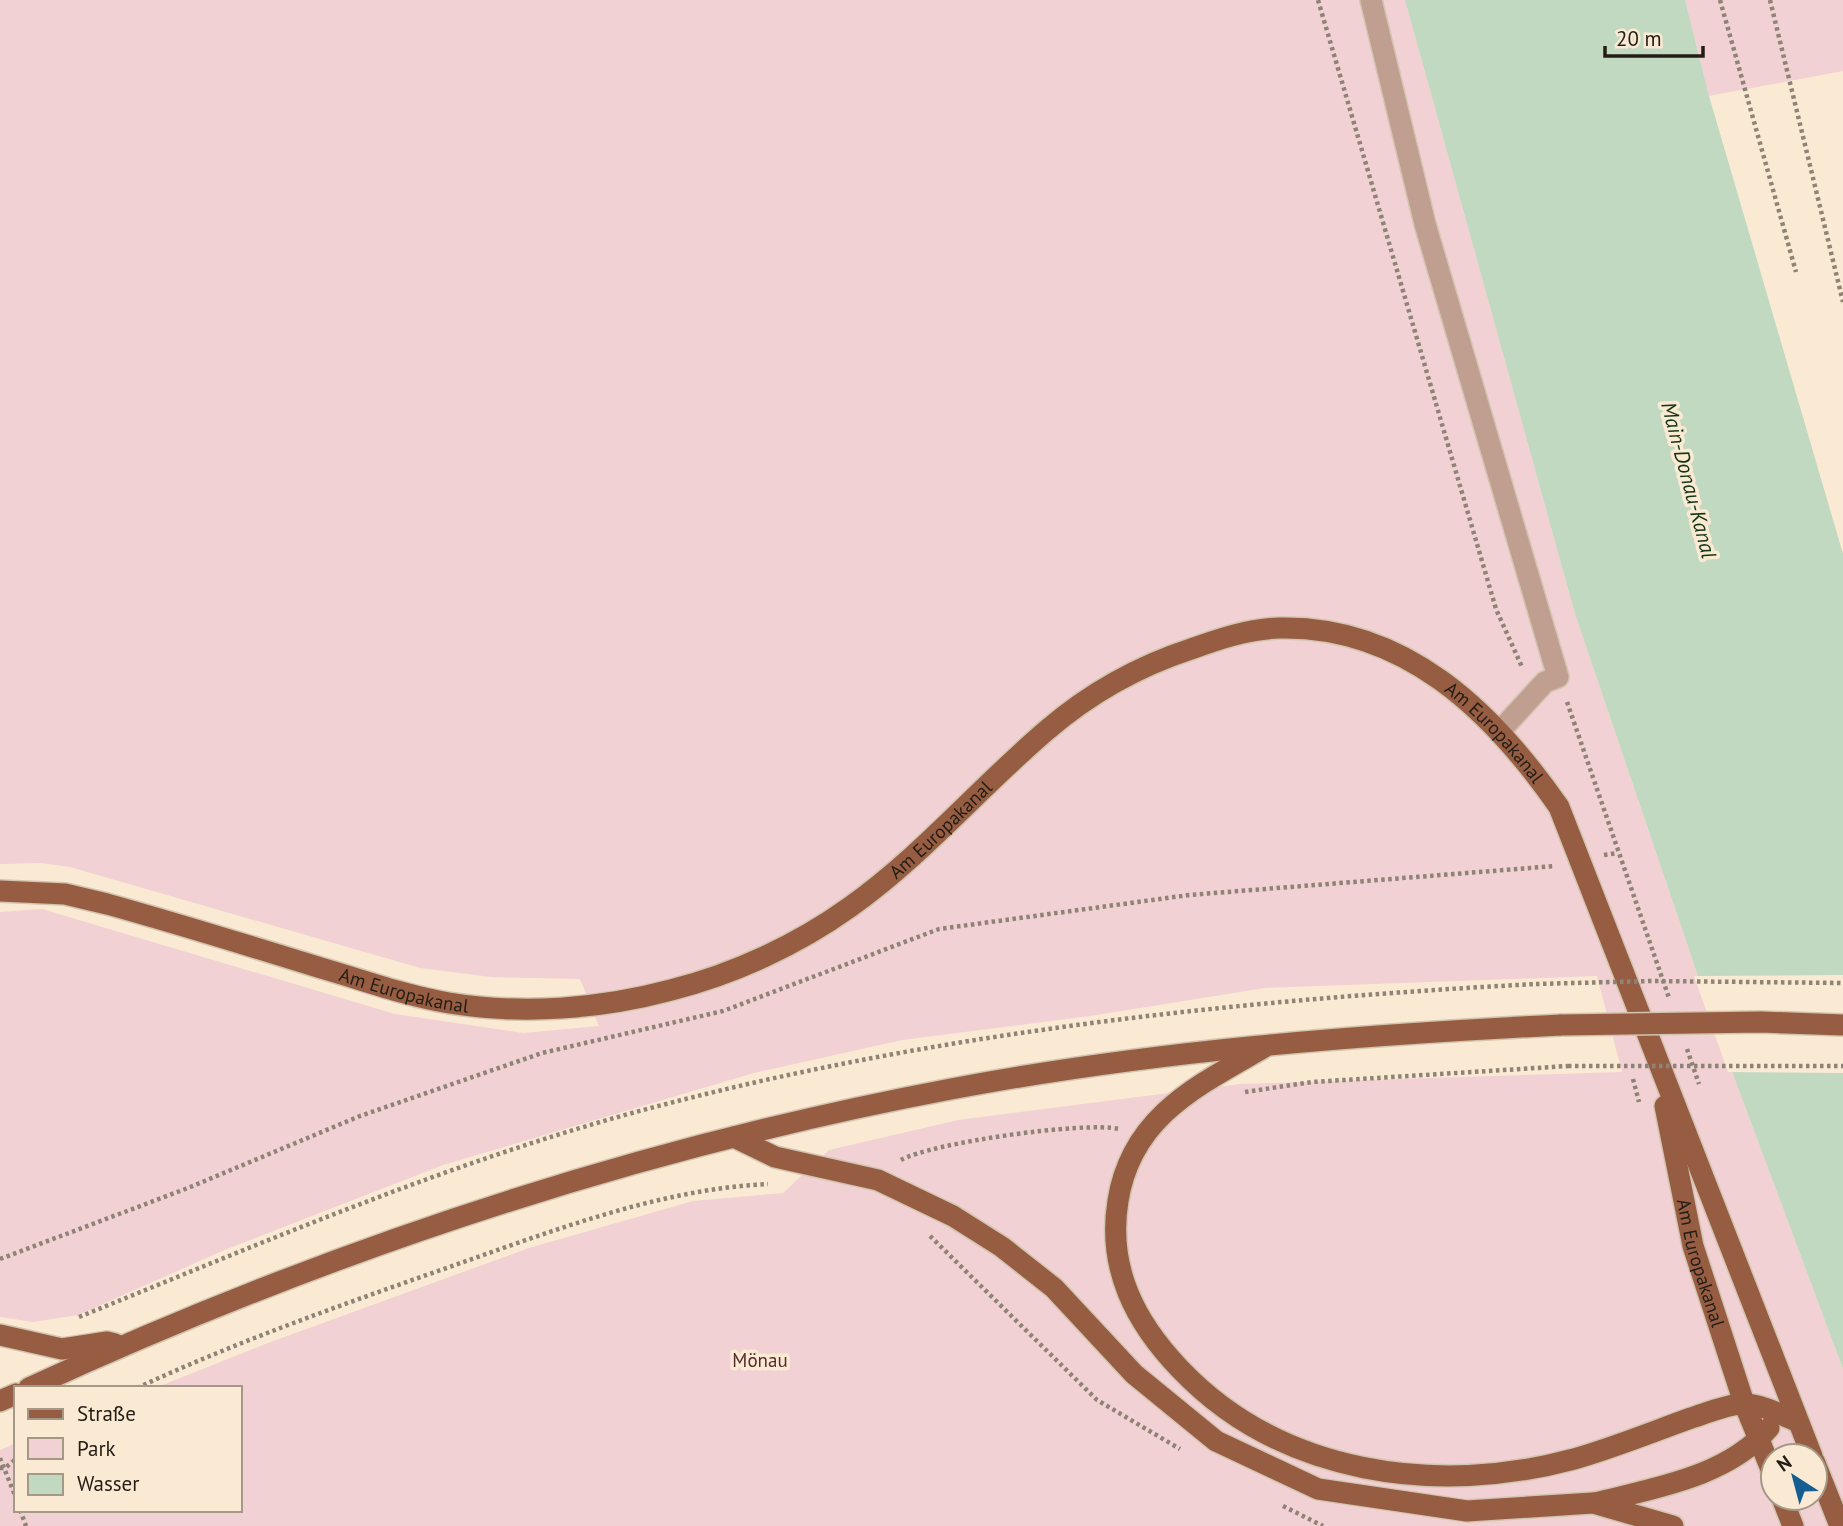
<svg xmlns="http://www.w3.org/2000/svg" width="1843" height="1526" font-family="'PT Sans',sans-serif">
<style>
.green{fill:#f1d1d4;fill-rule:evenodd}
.water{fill:#c1d8c1}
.pier{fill:#faead3}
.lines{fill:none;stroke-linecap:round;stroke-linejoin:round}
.minor-casing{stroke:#d3c5b1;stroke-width:24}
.major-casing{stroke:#d3c5b1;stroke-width:24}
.path{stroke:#8e8374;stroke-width:4.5;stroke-dasharray:3.5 3.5;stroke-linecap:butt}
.minor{stroke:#c19f90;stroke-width:21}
.major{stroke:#975d43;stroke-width:21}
.major-bridge-casing{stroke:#d3c5b1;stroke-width:24;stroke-linecap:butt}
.path-bridge{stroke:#8e8374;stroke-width:4.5;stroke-dasharray:3.5 3.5;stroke-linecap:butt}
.major-bridge{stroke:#975d43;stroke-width:21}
.labels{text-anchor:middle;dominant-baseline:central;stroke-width:7;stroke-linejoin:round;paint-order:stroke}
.street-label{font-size:19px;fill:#231d15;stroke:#faead3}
.park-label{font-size:19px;fill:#582830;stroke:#faead3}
.water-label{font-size:21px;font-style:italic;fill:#123514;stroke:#faead3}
</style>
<rect width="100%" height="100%" fill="#faead3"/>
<g class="green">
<path d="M0 0H1405L1575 614 1715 1026 1843 1369V1526H0V1450L16 1443V1510H240V1388H155L268 1343 529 1248 693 1201 783 1193 829 1150 958 1120 1240 1084 1622 1072 1597 976 1265 988 1090 1016 902 1040 754 1073 443 1165 227 1249 78 1315 33 1322 0 1317V912L42 909 395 1014 523 1033 599 1026 580 979 491 977 420 968 70 867 41 863 0 864ZM1773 1456H1815V1498H1773Z"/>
<polygon points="1685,0 1843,0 1843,71 1709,96"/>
</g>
<polygon class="water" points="1405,0 1685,0 1709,96 1843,554 1843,1369 1715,1026 1575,614"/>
<polygon class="pier" points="1843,975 1843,1073 1728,1072 1694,976"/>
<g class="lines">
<g class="minor-casing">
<polyline id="minor" points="1371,0 1425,224 1558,677 1545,682 1500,731"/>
</g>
<g class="major-casing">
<g id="major">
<path id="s1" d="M0 891 65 894 107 904C179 924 250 946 321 968 363 980 406 996 449 1003 522 1015 600 1009 671 990 734 974 797 945 850 907 922 856 980 787 1047 730 1089 694 1139 666 1191 649 1219 639 1248 629 1279 628 1405 625 1493 712 1559 807L1812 1456"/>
<path d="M1263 1048C1197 1086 1131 1117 1118 1201 1107 1268 1135 1322 1180 1369 1281 1475 1437 1496 1574 1459 1613 1448 1652 1432 1691 1418 1707 1413 1725 1405 1742 1404 1759 1403 1782 1415 1798 1422"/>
<path id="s2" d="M1665 1106 1693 1246 1744 1403 1773 1474"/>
<polyline points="734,1137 775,1157 878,1180 953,1216 1002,1247 1054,1288 1134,1374 1216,1441 1318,1489 1467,1511 1593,1503 1673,1526"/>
<polyline points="0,1335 62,1349 107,1342 115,1344"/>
<path d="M29 1388C322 1253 633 1149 951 1089 1152 1051 1356 1035 1561 1025"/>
<polyline points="0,1401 16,1394"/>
<polyline points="1815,1463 1840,1526"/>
<polyline points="1782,1498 1793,1526"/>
<path d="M1595 1503C1654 1488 1727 1477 1769 1428"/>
</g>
</g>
<g class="path">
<polyline points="1318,0 1496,609 1522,667"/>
<polyline points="1720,0 1796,272"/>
<polyline points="1770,0 1843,302"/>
<polyline points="1567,702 1669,998"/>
<polyline points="1604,855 1617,853"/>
<polyline points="1687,1049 1699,1084"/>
<polyline points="1633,1079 1639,1102"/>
<polyline points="1245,1092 1312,1082 1568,1066"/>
<path d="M901 1160C931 1143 1084 1121 1119 1129"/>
<polyline points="930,1236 1097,1400 1180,1449"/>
<polyline points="0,1259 188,1188 360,1116 542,1053 723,1011 939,929 1189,895 1555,866"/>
<path d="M79 1317C262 1243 443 1165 632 1113 927 1033 1232 1000 1536 984"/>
<path d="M137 1388C240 1340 347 1303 455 1265 555 1230 661 1189 768 1184"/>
<polyline points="0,1458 16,1498"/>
<polyline points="0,1468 5,1468 16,1459"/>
<polyline points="1283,1506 1323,1526"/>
<polyline points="20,1510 26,1526"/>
</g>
<use href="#minor" class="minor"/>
<use href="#major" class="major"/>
<g class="major-bridge-casing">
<polyline id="major-bridge" points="1561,1025 1761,1022 1843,1025"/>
</g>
<g class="path-bridge">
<polyline points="1536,984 1652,981 1843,983"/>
<polyline points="1568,1066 1843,1066"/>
</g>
<use href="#major-bridge" class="major-bridge"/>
</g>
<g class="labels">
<g class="street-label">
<text stroke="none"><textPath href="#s1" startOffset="1657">Am Europakanal</textPath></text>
<text stroke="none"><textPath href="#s1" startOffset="1006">Am Europakanal</textPath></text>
<text stroke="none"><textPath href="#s1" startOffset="418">Am Europakanal</textPath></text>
<text stroke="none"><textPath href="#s2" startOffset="161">Am Europakanal</textPath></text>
</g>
<g class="park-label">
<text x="760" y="1360">Mönau</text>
</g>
<g class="water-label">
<text transform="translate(1689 480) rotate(75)">Main-Donau-Kanal</text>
</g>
</g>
<rect x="14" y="1386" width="228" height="126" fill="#faead3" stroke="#a49887" stroke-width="2"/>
<rect x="28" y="1409" width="35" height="10" fill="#975d43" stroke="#a49887" stroke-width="2"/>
<text x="77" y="1421" font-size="21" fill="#231d15">Straße</text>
<rect x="28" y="1438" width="35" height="21" fill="#f1d1d4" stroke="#a49887" stroke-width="2"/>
<text x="77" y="1456" font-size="21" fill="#231d15">Park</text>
<rect x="28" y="1474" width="35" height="21" fill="#c1d8c1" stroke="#a49887" stroke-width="2"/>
<text x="77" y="1491" font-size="21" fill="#231d15">Wasser</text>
<g transform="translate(1794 1477) rotate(324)"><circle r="33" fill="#faead3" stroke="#a49887" stroke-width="2"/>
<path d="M0-5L12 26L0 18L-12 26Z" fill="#145e91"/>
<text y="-10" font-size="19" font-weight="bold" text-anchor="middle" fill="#231d15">N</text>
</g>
<path d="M1605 46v10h98v-10" fill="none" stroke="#231d15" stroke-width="3.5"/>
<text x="1616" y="46" font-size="21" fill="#231d15" stroke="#faead3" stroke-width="5" paint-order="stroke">20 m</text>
</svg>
